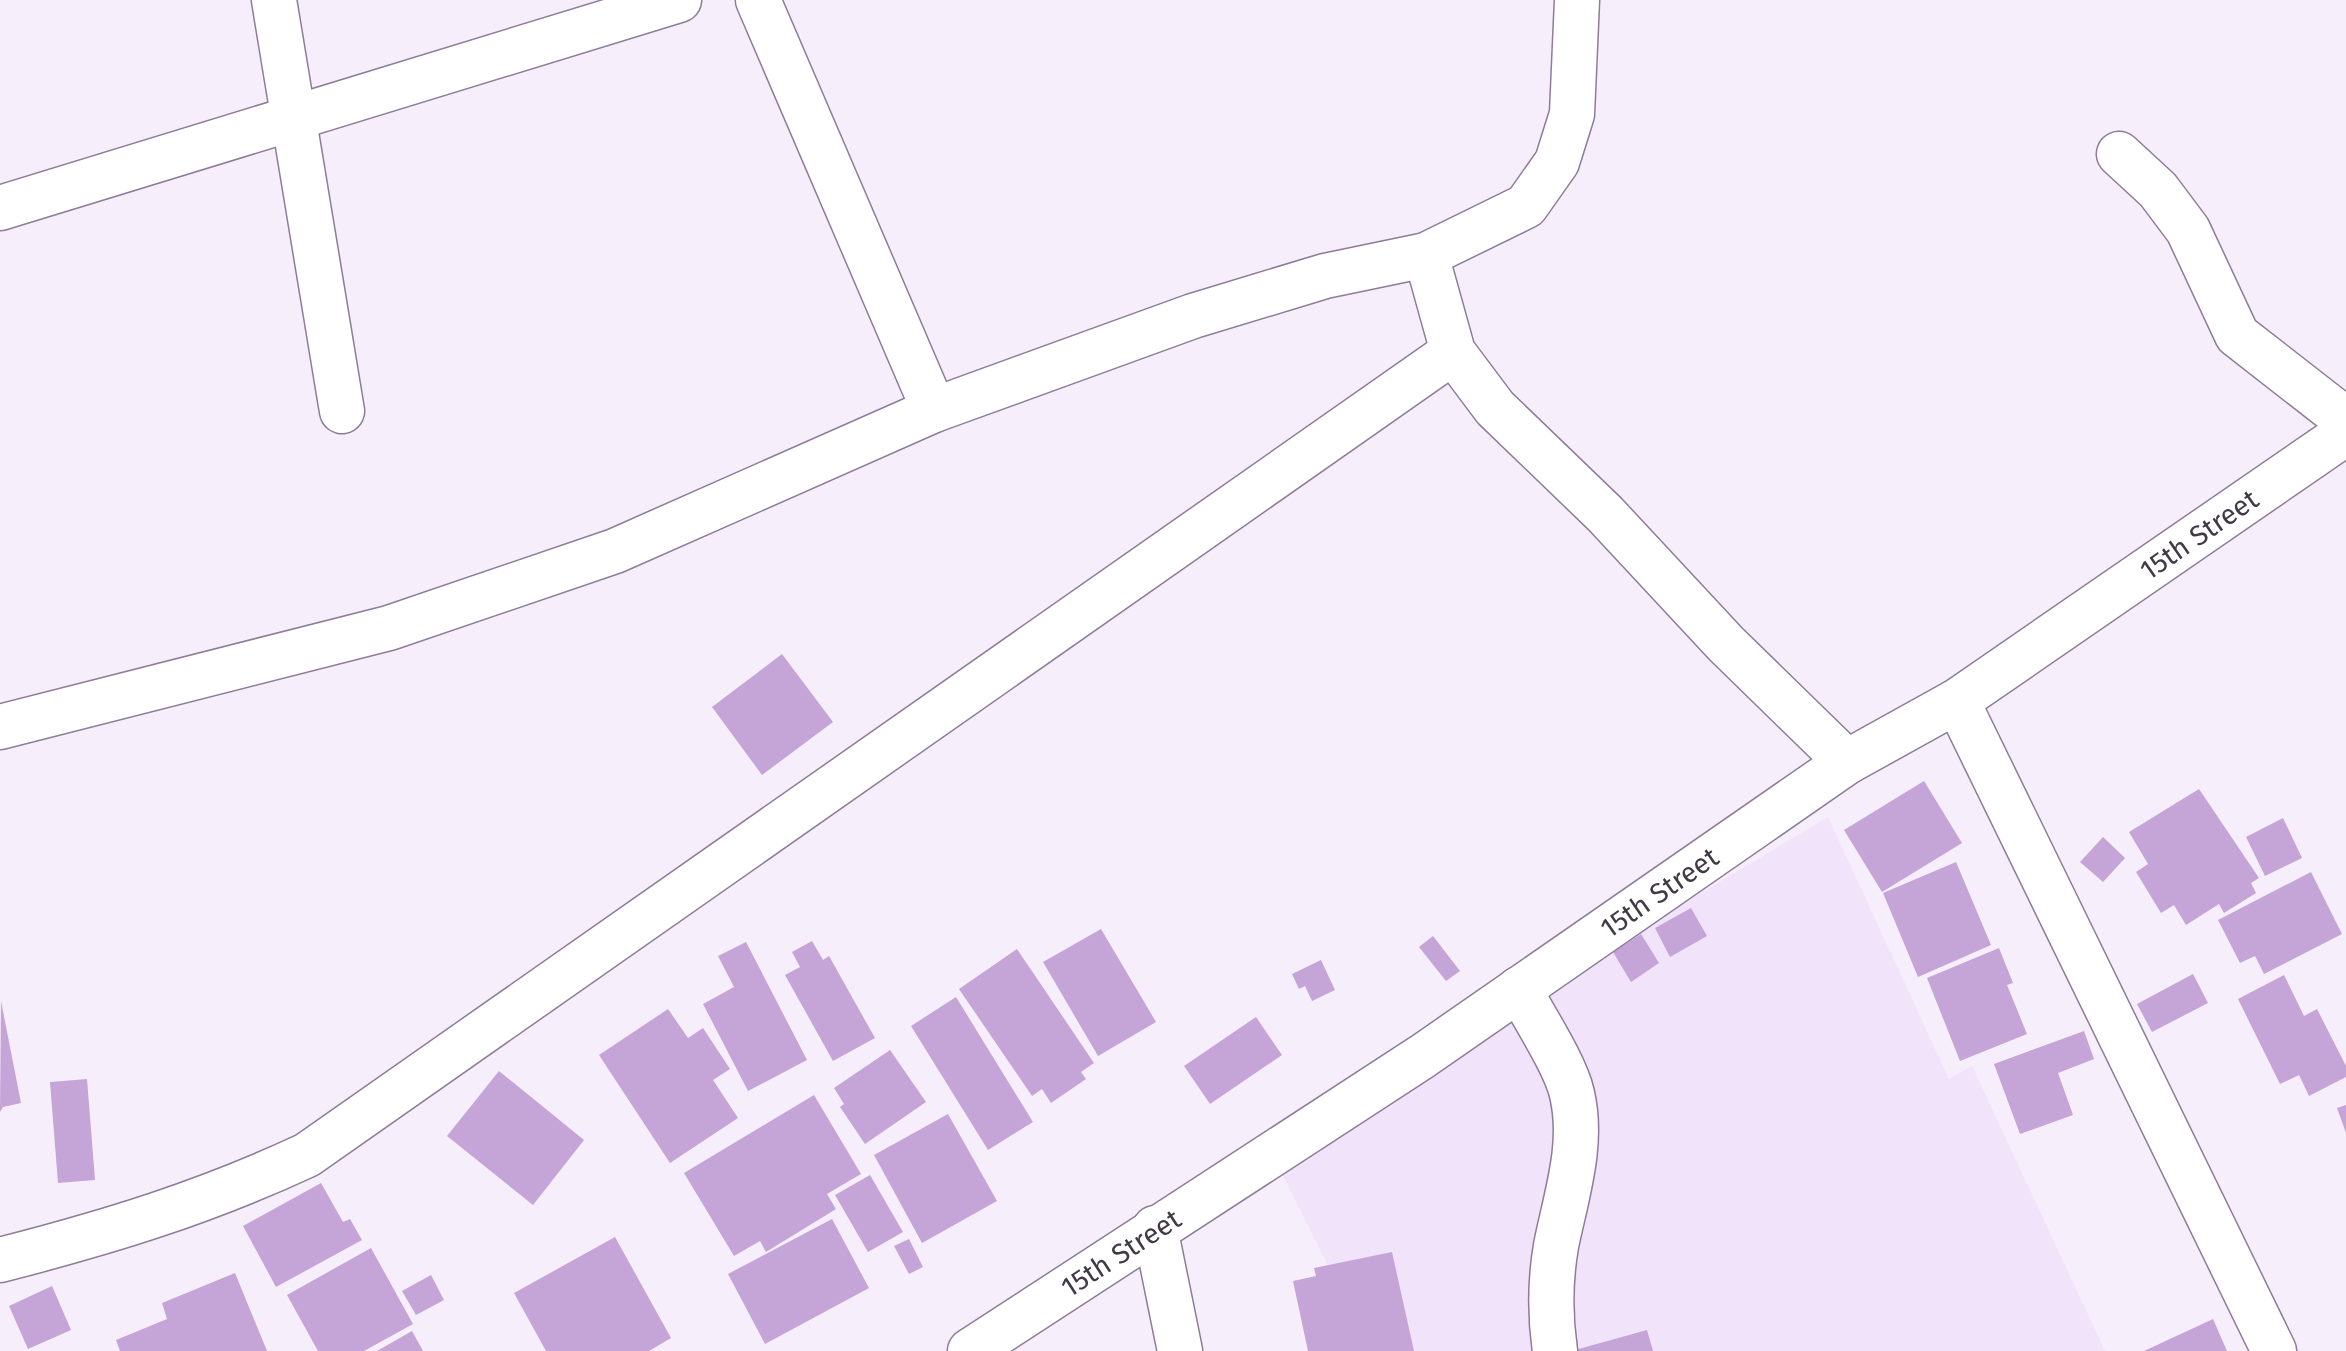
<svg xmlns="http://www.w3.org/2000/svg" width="2346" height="1351" font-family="'Fira Sans',sans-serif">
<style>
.built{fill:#f1e3fa}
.building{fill:#c5a4d8}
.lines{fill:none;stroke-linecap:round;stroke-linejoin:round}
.minor-casing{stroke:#8e7c99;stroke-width:47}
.minor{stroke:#fff;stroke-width:44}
.labels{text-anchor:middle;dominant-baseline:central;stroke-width:6;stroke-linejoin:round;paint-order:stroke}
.street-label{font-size:28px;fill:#413945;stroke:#fefefe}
</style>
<rect width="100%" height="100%" fill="#f6eefb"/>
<polygon class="built" points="1828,817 1949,1079 1972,1066 2105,1351 1371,1351 1270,1150"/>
<g class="building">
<polygon points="782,654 833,722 762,775 712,707"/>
<polygon points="1924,781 1962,843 1882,892 1844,830"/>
<polygon points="2199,789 2259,878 2251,883 2256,893 2224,913 2219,904 2186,925 2174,905 2161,913 2136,872 2148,864 2129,832"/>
<polygon points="2283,818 2302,858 2265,876 2246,837"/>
<polygon points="2103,837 2125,858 2103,882 2080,862"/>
<polygon points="1956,862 1991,945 1918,977 1883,893"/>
<polygon points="2311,872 2342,934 2264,974 2255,956 2240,963 2218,920"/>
<polygon points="1691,908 1707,936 1670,957 1655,928"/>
<polygon points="1101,929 1156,1022 1098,1056 1043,962"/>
<polygon points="1641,934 1659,963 1631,982 1613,952"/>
<polygon points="1433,936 1460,971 1446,981 1419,947"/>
<polygon points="812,941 823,960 829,956 875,1038 833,1061 785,975 800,967 792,952"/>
<polygon points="746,942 807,1060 748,1091 703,1004 734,987 718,956"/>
<polygon points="1999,948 2013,983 2007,985 2027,1034 1960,1061 1927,978"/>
<polygon points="1017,949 1094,1063 1081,1072 1086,1079 1051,1103 1042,1089 1032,1096 959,989"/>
<polygon points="1321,960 1335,990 1312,1001 1305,986 1299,989 1292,974"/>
<polygon points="2193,974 2208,1003 2152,1032 2137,1004"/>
<polygon points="2284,975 2304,1016 2317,1009 2346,1066 2346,1077 2309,1096 2299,1075 2280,1084 2238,999"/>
<polygon points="956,997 1033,1122 988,1150 911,1026"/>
<polygon points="1,1001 21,1103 3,1107 0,1112"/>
<polygon points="668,1009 688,1038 703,1028 730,1069 713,1080 738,1118 670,1163 599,1055"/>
<polygon points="1256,1017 1282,1055 1210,1104 1184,1066"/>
<polygon points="2084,1031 2094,1059 2058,1073 2073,1115 2020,1134 1994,1064"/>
<polygon points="890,1050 926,1102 865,1144 840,1107 844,1104 834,1088"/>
<polygon points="499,1071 584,1140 533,1205 447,1136"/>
<polygon points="87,1079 95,1180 58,1183 50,1082"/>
<polygon points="814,1095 861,1174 827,1194 836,1209 766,1252 760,1241 734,1256 684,1173"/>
<polygon points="2346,1105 2346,1133 2337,1108"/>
<polygon points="948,1114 997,1201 922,1243 874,1155"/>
<polygon points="870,1175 903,1232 868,1252 835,1195"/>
<polygon points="321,1183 343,1222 350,1219 362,1240 276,1287 243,1226"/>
<polygon points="832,1219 869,1288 765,1344 728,1274"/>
<polygon points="615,1237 671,1338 649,1351 546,1351 514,1293"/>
<polygon points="909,1239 923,1267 909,1274 894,1246"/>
<polygon points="371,1248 413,1324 364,1351 318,1351 287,1295"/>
<polygon points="1392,1252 1414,1351 1308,1351 1293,1281 1316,1276 1314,1268"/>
<polygon points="235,1273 267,1351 120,1351 116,1340 167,1319 162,1303"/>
<polygon points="431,1275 444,1300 416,1315 402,1291"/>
<polygon points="52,1286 71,1330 28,1349 9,1306"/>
<polygon points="2213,1319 2227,1351 2144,1351"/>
<polygon points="1647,1330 1653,1351 1575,1351 1575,1350"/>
<polygon points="412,1331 423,1351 377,1351"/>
</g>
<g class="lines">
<g class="minor-casing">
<g id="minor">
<polyline points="274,0 342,411"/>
<polyline points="758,0 934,410"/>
<polyline points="2119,154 2158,190 2188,230 2237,335 2346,420"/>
<polyline points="0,208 679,0"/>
<polyline points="1426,255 1453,352 1495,408 1605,514 1726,644 1847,762"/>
<polyline points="1957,701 2274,1351"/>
<polyline points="0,727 389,628 615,551 934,410 1193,316 1325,276 1426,255 1526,206 1557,162 1572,114 1577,0"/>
<path d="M1519 989C1534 1017 1566 1066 1572 1094 1584 1145 1566 1196 1556 1246 1550 1281 1550 1317 1555 1351"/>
<polyline points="1155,1228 1180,1351"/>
<path d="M0 1260C109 1232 204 1203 307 1155L1453 352"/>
<path id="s1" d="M970 1351 1423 1056 1847 762 1957 701 2346 433"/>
</g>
</g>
<use href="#minor" class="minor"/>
</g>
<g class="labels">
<g class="street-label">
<text stroke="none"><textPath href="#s1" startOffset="1476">15th Street</textPath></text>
<text stroke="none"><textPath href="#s1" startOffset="828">15th Street</textPath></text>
<text stroke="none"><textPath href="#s1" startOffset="180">15th Street</textPath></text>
</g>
</g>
</svg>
